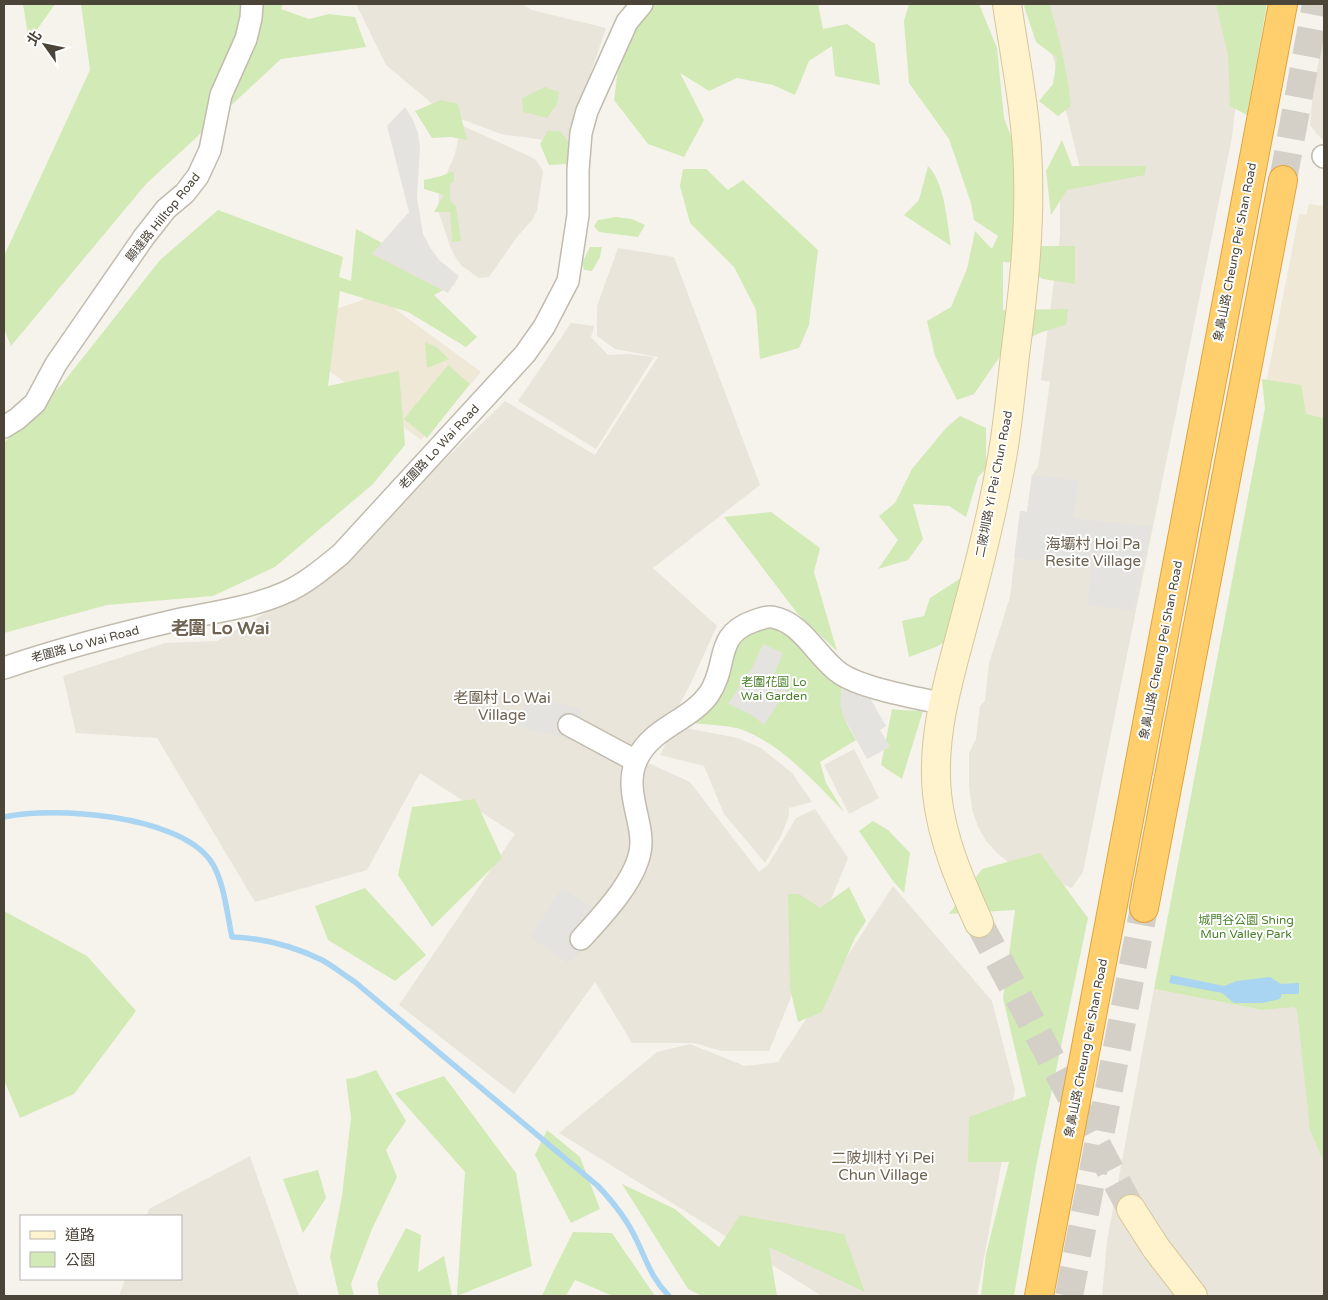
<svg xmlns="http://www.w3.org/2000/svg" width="1328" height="1300" font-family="'Varela Round','Noto Sans TC',sans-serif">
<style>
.residential{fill:#eae5da}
.education{fill:#efe8d6}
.green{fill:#d2eab5}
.parking{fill:#e5e3e0}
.water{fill:#a9d4f2}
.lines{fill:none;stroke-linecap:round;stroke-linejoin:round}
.stream{stroke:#a9d4f2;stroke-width:5.5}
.secondary-tunnel{stroke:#d4d0c8;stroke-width:28;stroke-dasharray:28 14;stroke-linecap:butt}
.highway-tunnel{stroke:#d4d0c8;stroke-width:28;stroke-dasharray:28 14;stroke-linecap:butt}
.street-casing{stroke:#c2bbae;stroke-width:24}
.secondary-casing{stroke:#d6c79b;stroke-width:30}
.highway-casing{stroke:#e0a43c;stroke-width:30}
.street{stroke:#fff;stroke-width:21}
.secondary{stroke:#fff3cd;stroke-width:28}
.highway{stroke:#ffcf6e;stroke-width:28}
.labels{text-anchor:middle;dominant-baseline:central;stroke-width:4;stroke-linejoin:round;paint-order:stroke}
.street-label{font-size:12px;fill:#4b4439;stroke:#fff}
.park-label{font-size:12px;fill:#4a7f2a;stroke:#fff}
.quarter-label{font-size:15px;fill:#6e6250;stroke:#fff}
.district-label{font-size:18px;font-weight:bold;fill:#6e6250;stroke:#fff}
</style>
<rect width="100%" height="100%" fill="#f6f3ec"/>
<g class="residential">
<polygon points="356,4 522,4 532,10 606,28 567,143 501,134 442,112 386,65"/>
<polygon points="1035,4 1247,4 1232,137 1083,872 1072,888 1012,865 998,854 986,841 978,827 972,809 969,786 969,753 976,739 980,706 985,701 989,663 1010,597 1020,511 1027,512 1032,475 1038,467 1050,382 1041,380 1060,235 1060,178 1081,173 1047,32"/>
<polygon points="1324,32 1324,141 1317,134 1310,125 1313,91"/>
<polygon points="461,125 529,156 536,160 543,171 537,210 533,219 517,237 489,277 479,278 462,266 456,258 451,249 438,210 439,192 455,154"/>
<polygon points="618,248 674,257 760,485 653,568 717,626 690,685 648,763 690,782 759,872 768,865 796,818 815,809 848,858 769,1051 722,1051 694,1043 632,1043 595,982 514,1094 399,1005 515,834 420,773 367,870 255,902 157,738 76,733 63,676 165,643 217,641 316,584 505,401 595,455 658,357 615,349 597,336 597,306"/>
<polygon points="571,323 594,326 591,337 608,355 628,354 654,357 596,449 518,401"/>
<polygon points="680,727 738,738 761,748 792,773 812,802 789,808 789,815 782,834 765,863 724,814 704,766 660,755 672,730"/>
<polygon points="854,749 879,798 849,814 824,765"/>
<polygon points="893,886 992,1001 1015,1090 977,1296 822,1296 559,1133 657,1052 690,1044 745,1066 778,1062"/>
<polygon points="1154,989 1263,1010 1324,998 1324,1296 1102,1296 1107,1241"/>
<polygon points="250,1156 299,1296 119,1296 125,1279 181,1279 181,1216 147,1216 149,1209"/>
</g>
<g class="education">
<polygon points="1309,204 1324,206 1324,418 1265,406 1266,384 1299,214 1306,215"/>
<polygon points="376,295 481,372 421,440 323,366 319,315"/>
</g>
<g class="green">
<polygon points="23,4 55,4 29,41"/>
<polygon points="81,4 283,4 281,9 309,19 329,14 355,17 366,47 281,59 146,184 11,346 4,329 4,256 90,70"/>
<polygon points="649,4 818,4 823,29 847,24 875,44 880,85 835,76 832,46 809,61 795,95 773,85 737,78 709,91 680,73 704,120 684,157 648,144 614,100 619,61"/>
<polygon points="909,4 979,4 997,48 1004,118 1020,159 1025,246 1075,246 1075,284 1043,279 1016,263 1003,262 1003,310 1068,309 1066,325 1042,332 1005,349 974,394 957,400 935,356 927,321 951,307 967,269 975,231 992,249 998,236 974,220 971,203 949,139 909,83 904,21"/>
<path d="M1026 4H1049C1060 38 1067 71 1071 106L1058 116 1039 101 1053 84 1057 58 1036 42 1024 6Z"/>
<polygon points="1216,4 1267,4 1247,115 1230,106 1228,55"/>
<polygon points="545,87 559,92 557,104 547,118 523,112 522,98"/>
<polygon points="441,100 458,104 467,140 451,137 432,138 415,111"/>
<polygon points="548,131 560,131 574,149 566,164 549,165 540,144"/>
<polygon points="1062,140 1072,166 1146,166 1145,175 1067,190 1051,215 1046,171"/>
<path d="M928 166C945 183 947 222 951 246L904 215 919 200Z"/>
<polygon points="683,169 706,169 728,190 743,180 818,250 809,325 799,348 760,359 756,310 734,267 690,223 680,186"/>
<polygon points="454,171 454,181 450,184 450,200 456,207 461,241 452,242 450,212 434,212 444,195 424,189 424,180 441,176"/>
<polygon points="218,210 343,257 339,277 351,281 356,229 393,249 422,252 455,284 434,295 477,337 466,347 408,312 340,291 328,386 399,371 405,445 373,484 275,567 213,596 107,605 4,633 4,443 62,384 160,260"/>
<polygon points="616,217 632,219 645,225 638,237 599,232 594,226 598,220"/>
<polygon points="590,247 602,247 600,257 592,271 584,270 582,263"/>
<polygon points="425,342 436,347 449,359 427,368"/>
<polygon points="448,365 470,384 427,438 404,419"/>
<polygon points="1262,379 1301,385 1306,414 1324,418 1324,1162 1310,1130 1297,1009 1293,1007 1263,1010 1154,989 1265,408"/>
<polygon points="960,416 986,428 986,469 978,477 966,517 949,506 913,504 923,539 908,560 878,569 898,540 879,516 895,503 912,469 946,428"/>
<polygon points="771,512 820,548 814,572 837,651 797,613 724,517"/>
<polygon points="964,576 958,635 936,647 909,657 902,621 924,616 930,598"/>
<path d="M782 624 842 684C840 713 842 716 856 740L820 762 826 783 844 812C814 782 784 746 743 730 728 725 709 725 694 723L737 645 747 632Z"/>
<polygon points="892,709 900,710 923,711 902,779 881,765"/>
<polygon points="475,799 502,858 432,927 398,875 412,807"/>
<polygon points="873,821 888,830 910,853 904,893 893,881 859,831"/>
<polygon points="1040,853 1088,918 1037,1161 1014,1296 981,1296 986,1254 1009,1162 968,1162 969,1117 1026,1096 1003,998 1015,910 949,914 982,869"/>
<polygon points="849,887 866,921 855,938 822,1012 798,1022 790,988 788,894 799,894 820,908"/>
<polygon points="365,888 426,955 395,981 328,940 315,906"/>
<polygon points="4,911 87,956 136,1011 74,1094 20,1118 4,1080"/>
<polygon points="376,1070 406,1121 386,1150 397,1177 372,1229 351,1284 354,1296 339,1296 330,1257 342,1196 351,1118 346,1079 354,1078"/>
<polygon points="444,1076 516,1173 532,1266 457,1296 465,1172 395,1093"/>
<polygon points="547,1130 580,1157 600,1209 571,1223 535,1155"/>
<polygon points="318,1170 326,1198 303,1233 283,1179"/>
<polygon points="622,1184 675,1209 719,1247 740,1215 844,1234 865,1292 769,1247 777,1296 702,1296 688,1289"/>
<polygon points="406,1228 421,1235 418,1272 444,1256 452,1296 379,1296 377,1283"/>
<polygon points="573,1232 612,1233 655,1296 613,1296 575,1280 566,1296 542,1296 553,1272"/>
</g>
<g class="parking">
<polygon points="405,107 413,120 418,133 420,148 417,197 423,234 431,249 439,260 459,276 448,293 372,254 409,212 387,126"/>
<polygon points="1032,475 1078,481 1074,518 1151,527 1134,610 1087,606 1091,566 1014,558 1020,511 1027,512"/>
<polygon points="763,644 783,653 773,676 788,688 764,725 750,714 728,704 752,668"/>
<polygon points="842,684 869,696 886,726 880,730 890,747 867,759 844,718 840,705"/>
<polygon points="526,696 582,709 574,740 519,726"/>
<polygon points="562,888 594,909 592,942 568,963 530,937"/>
</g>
<polygon class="water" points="1171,975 1224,986 1237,981 1270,977 1281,984 1299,983 1299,994 1282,994 1280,999 1262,1003 1234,1003 1222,993 1169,983"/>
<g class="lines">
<path class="stream" d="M4 817C55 806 177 815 210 860 224 879 227 914 232 937 264 938 293 946 322 960 333 966 344 975 355 982L598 1186C613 1202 627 1219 636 1239 647 1261 651 1278 669 1296"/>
<polyline class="secondary-tunnel" points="979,923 1131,1209"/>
<g class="highway-tunnel">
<polyline points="1283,180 1316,4"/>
<polyline points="1069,1296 1144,908"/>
</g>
<g class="street-casing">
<g id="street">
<polyline points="1323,156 1324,157"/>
<polyline points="4,427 17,419 35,403 56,364 144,237 166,209 185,193 198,176 210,150 221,95 246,39 251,18 252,4"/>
<path d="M4 668C62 648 121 633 181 619 216 612 252 607 284 593 305 584 324 568 341 554L525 354 544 327 568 281 578 215V170L581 133 587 111 627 22 642 4"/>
<polyline points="569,725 636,761"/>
<path d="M581 939C601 917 634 883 640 852 646 824 622 791 637 759 652 727 690 721 709 694 729 665 713 635 754 621 760 619 767 616 772 617 803 622 817 658 841 674 864 689 915 697 943 704"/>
</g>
</g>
<g class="secondary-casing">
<g id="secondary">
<path d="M979 923C960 881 942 840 937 794 931 733 950 676 965 618 981 559 996 500 1005 439 1009 411 1012 383 1015 355 1023 294 1030 233 1028 172 1027 116 1015 59 1007 4"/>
<polyline points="1131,1209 1156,1248 1193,1296"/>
</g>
</g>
<g class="highway-casing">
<g id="highway">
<polyline points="1144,908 1283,180"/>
<polyline points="1039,1296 1283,4"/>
</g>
</g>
<use href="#street" class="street"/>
<use href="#secondary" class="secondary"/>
<use href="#highway" class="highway"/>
</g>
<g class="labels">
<g class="street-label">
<text transform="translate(163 217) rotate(-51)">顯達路 Hilltop Road</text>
<text transform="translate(1235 252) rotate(-79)">象鼻山路 Cheung Pei Shan Road</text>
<text transform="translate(439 447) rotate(-47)">老圍路 Lo Wai Road</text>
<text transform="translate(994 484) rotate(-79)">二陂圳路 Yi Pei Chun Road</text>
<text transform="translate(85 644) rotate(-15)">老圍路 Lo Wai Road</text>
<text transform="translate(1161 650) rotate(-79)">象鼻山路 Cheung Pei Shan Road</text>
<text transform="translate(1086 1048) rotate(-79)">象鼻山路 Cheung Pei Shan Road</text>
</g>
<g class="park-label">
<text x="774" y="682">老圍花園 Lo<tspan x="774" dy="14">Wai Garden</tspan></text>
<text x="1246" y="920">城門谷公園 Shing<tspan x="1246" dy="14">Mun Valley Park</tspan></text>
</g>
<g class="quarter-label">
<text x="1093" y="544">海壩村 Hoi Pa<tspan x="1093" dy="17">Resite Village</tspan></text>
<text x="502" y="698">老圍村 Lo Wai<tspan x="502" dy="17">Village</tspan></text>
<text x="883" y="1158">二陂圳村 Yi Pei<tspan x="883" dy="17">Chun Village</tspan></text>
</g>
<g class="district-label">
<text x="220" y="628">老圍 Lo Wai</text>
</g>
</g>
<rect width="1328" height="1300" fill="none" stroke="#4b4439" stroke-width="10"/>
<rect x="20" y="1215" width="162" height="65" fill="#ffffff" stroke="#b7b4b0"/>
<rect x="30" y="1231" width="25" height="8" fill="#fff3cd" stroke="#b7b4b0"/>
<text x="65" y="1240" font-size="15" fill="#4b4439">道路</text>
<rect x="30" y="1252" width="25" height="15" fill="#d2eab5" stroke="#b7b4b0"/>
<text x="65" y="1265" font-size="15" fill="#4b4439">公園</text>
<g transform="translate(45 45) rotate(303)" stroke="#ffffff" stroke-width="4" paint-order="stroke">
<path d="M0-4L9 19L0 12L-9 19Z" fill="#4b4439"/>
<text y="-8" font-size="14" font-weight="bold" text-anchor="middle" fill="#4b4439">北</text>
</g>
</svg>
